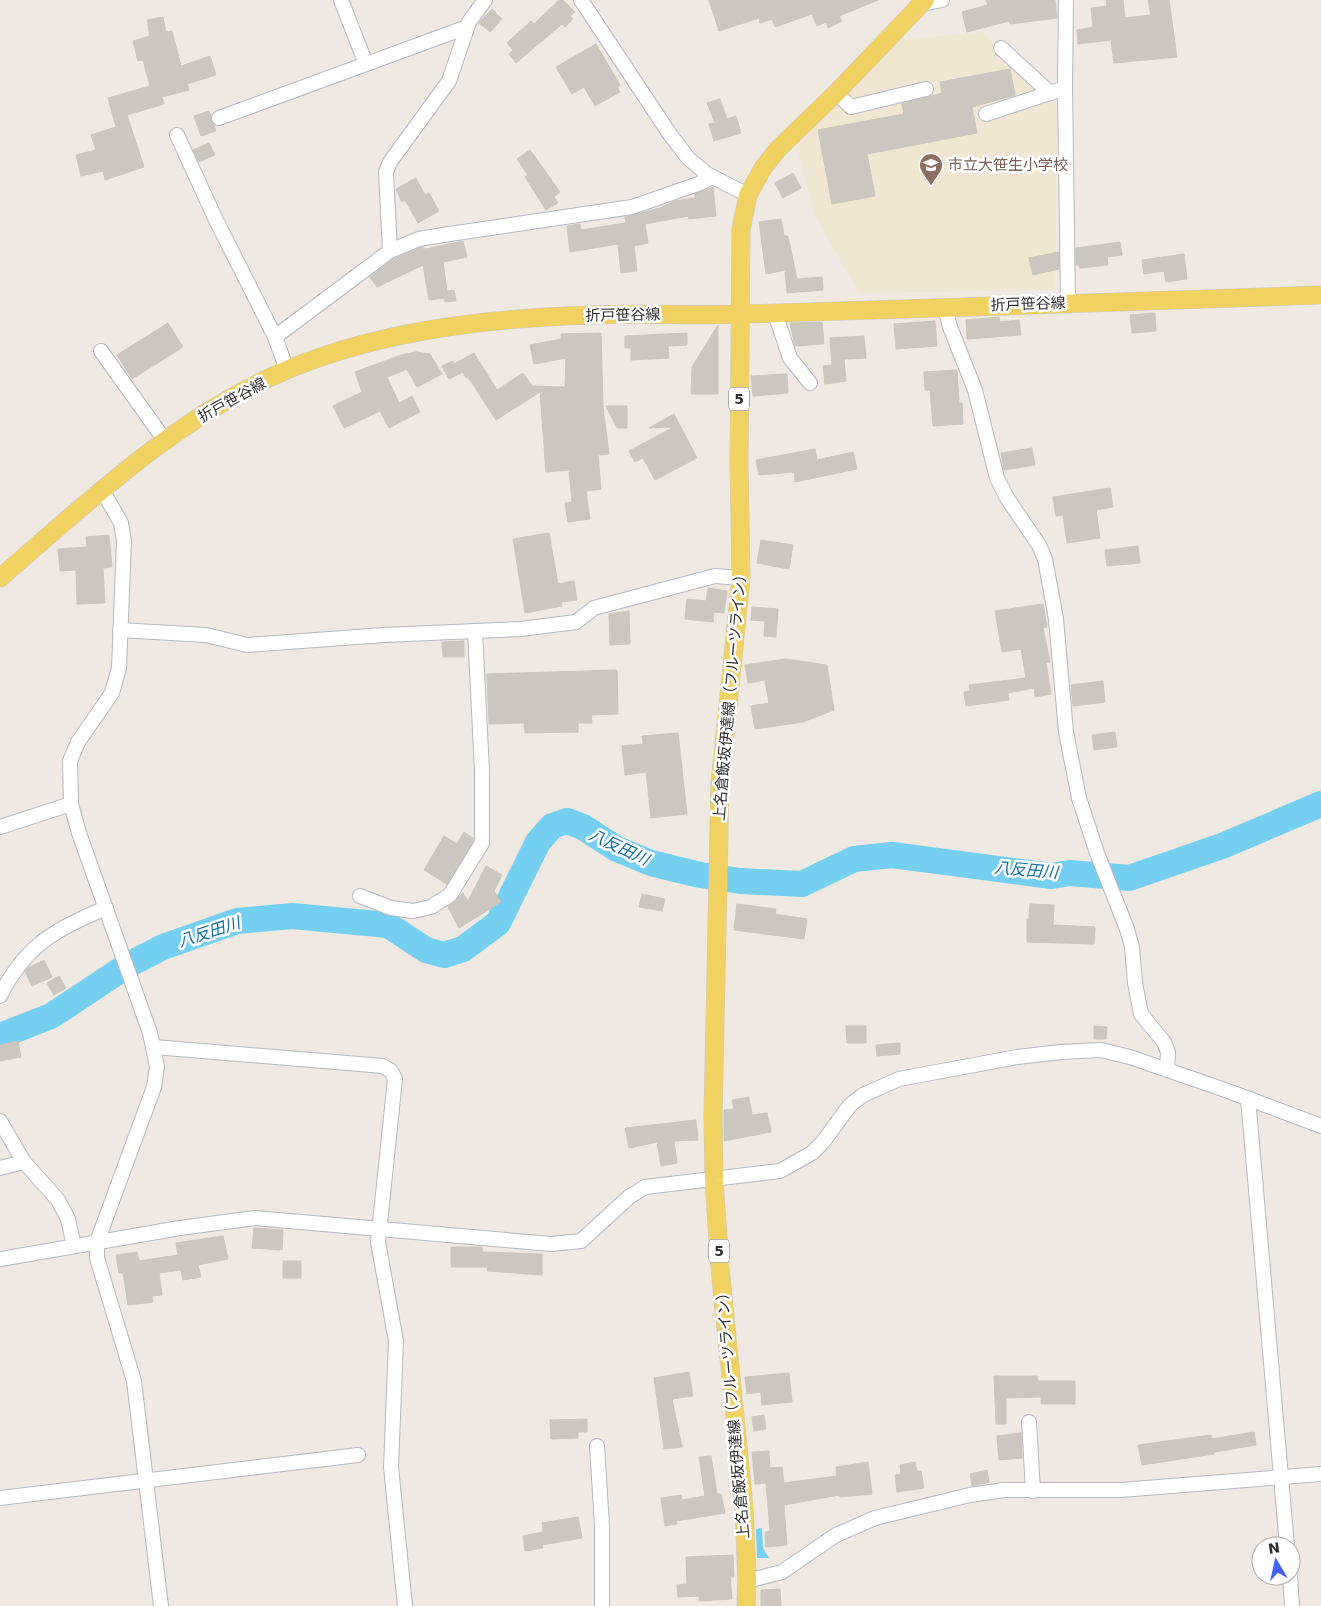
<svg xmlns="http://www.w3.org/2000/svg" width="1321" height="1606" font-family="'DejaVu Sans','Noto Sans JP',sans-serif">
<style>
.education{fill:#f0e6d1}
.water{fill:#75cff0}
.lines{fill:none;stroke-linecap:round;stroke-linejoin:round}
.river{stroke:#75cff0;stroke-width:26}
.building{fill:#cbc7bf;stroke:#cbc5ba}
.minor-casing{stroke:#b4b7c1;stroke-width:16}
.major-casing{stroke:#c9c9c9;stroke-width:19}
.minor{stroke:#fff;stroke-width:14}
.major{stroke:#f2d163;stroke-width:18}
.labels{text-anchor:middle;dominant-baseline:central;stroke-width:5;stroke-linejoin:round;paint-order:stroke}
.shield{fill:#fff;stroke:#6d6d6d;stroke-width:1}
.shield-label{font-size:14px;font-weight:bold;fill:#2e2e2e}
.education-label{font-size:15px;fill:#785e54;stroke:#fff;text-anchor:start}
.street-label{font-size:15px;fill:#2e2e2e;stroke:#fff}
.water-label{font-size:16px;font-style:italic;fill:#0d6fa3;stroke:#fff}
</style>
<rect width="100%" height="100%" fill="#efe9e1"/>
<polygon class="education" points="982,32 1057,106 1055,290 859,293 815,216 799,156 799,145 898,40"/>
<polygon class="water" points="762,1528 763,1548 769,1558 757,1558 756,1529"/>
<g class="lines">
<polyline class="river" points="0,1036 51,1016 128,965 163,947 237,921 292,916 388,925 426,950 444,955 463,949 498,923 538,842 552,826 567,821 583,827 617,849 651,863 700,875 740,881 802,884 854,859 892,855 1052,876 1070,873 1129,878 1222,846 1321,804"/>
</g>
<g class="building">
<polygon points="559,0 563,0 575,12 570,16 573,19 565,27 562,24 516,63 509,54 513,50 507,43 531,21 534,24"/>
<polygon points="709,0 878,0 839,16 842,21 828,28 826,22 817,26 812,14 775,27 772,19 760,23 759,18 719,31"/>
<polygon points="986,0 1055,0 1057,18 1010,24 1009,21 967,32 962,12 988,5"/>
<polygon points="1106,0 1123,0 1125,18 1151,15 1148,0 1169,0 1177,57 1114,63 1111,40 1078,44 1077,30 1093,27 1091,8 1107,6"/>
<polygon points="492,9 502,19 490,32 479,23"/>
<polygon points="163,17 166,32 172,31 181,66 210,56 216,75 187,84 189,90 162,97 164,104 127,115 144,167 105,180 103,171 81,176 76,155 96,150 91,135 116,127 108,98 150,86 143,60 138,61 133,41 150,36 147,20"/>
<polygon points="596,44 620,85 617,87 620,92 595,106 584,87 572,94 556,67"/>
<polygon points="1010,69 1015,95 972,107 977,133 867,154 875,196 832,204 818,130 904,114 902,104 942,93 940,82"/>
<polygon points="720,99 727,119 736,116 741,133 714,141 709,124 715,123 707,103"/>
<polygon points="209,111 216,131 201,136 194,116"/>
<polygon points="209,143 215,155 199,162 193,150"/>
<polygon points="530,150 560,192 554,197 558,203 546,210 525,177 528,175 517,159"/>
<polygon points="793,173 801,188 783,198 775,183"/>
<polygon points="416,178 425,195 429,193 439,211 418,223 405,200 402,202 396,189"/>
<polygon points="713,187 716,216 689,219 688,216 645,224 648,243 634,246 637,271 621,273 618,244 570,252 567,226 580,224 581,230 626,223 625,217 660,208 675,201 695,198 695,194"/>
<polygon points="781,219 784,236 788,236 797,279 822,277 823,290 787,293 785,270 766,274 759,222"/>
<polygon points="463,241 467,257 443,262 447,291 454,290 456,301 445,302 444,298 429,300 423,265 377,287 370,277 394,259 421,247 426,249"/>
<polygon points="1120,242 1122,255 1107,257 1108,265 1080,268 1079,265 1076,265 1076,248"/>
<polygon points="1059,252 1059,269 1033,275 1029,258"/>
<polygon points="1184,254 1187,279 1166,282 1164,271 1144,274 1142,260"/>
<polygon points="1155,313 1156,331 1132,333 1130,315"/>
<polygon points="999,317 1000,322 1019,320 1021,335 967,339 966,320"/>
<polygon points="935,321 937,346 896,349 894,324"/>
<polygon points="822,322 824,344 795,346 790,323"/>
<polygon points="168,323 183,347 132,379 117,355"/>
<polygon points="718,325 718,394 691,394 692,367"/>
<polygon points="601,333 603,407 609,454 598,455 601,489 586,491 590,519 568,522 565,503 572,502 569,470 546,472 540,392 496,420 468,377 466,378 463,372 449,379 442,366 453,361 454,364 474,353 497,390 523,373 532,386 565,387 566,358 534,364 530,345 561,339 561,334"/>
<polygon points="687,333 687,345 668,346 669,358 631,360 631,348 625,348 625,336"/>
<polygon points="864,336 866,358 844,359 846,381 825,384 823,366 832,365 830,338"/>
<polygon points="416,352 430,354 442,374 417,387 407,369 387,377 399,403 412,396 420,412 389,428 380,411 344,428 333,406 362,392 355,372 401,355"/>
<polygon points="957,370 959,403 962,403 963,424 933,426 930,390 925,390 924,372"/>
<polygon points="787,374 788,393 753,396 751,376"/>
<polygon points="606,406 627,406 627,428 617,428"/>
<polygon points="674,414 697,458 655,480 643,458 635,462 629,451 674,427 649,428"/>
<polygon points="1032,448 1035,465 1004,470 1001,453"/>
<polygon points="815,449 817,460 853,452 857,469 795,482 794,472 759,475 756,460"/>
<polygon points="1110,488 1113,507 1096,510 1100,538 1067,543 1063,515 1056,516 1053,497"/>
<polygon points="549,533 558,584 574,581 577,600 561,602 562,606 525,613 513,539"/>
<polygon points="109,535 112,567 103,568 105,603 77,604 76,570 60,571 58,549 87,547 86,537"/>
<polygon points="761,540 793,545 789,569 757,563"/>
<polygon points="1138,546 1140,563 1107,566 1105,550"/>
<polygon points="708,588 727,591 724,613 714,612 713,622 685,619 687,599 706,601"/>
<polygon points="1043,604 1047,627 1043,628 1050,662 1046,663 1051,694 1035,697 1034,688 1008,693 1009,700 966,706 964,692 970,691 969,685 1026,678 1021,649 1002,652 995,611"/>
<polygon points="752,607 778,609 776,637 764,636 765,621 751,620"/>
<polygon points="629,611 630,644 610,645 609,614"/>
<polygon points="464,641 464,657 443,657 442,642"/>
<polygon points="786,659 827,665 834,710 803,722 755,729 751,706 769,703 765,680 748,683 745,665"/>
<polygon points="617,670 618,714 591,715 592,723 578,723 578,732 525,733 524,723 489,724 487,674"/>
<polygon points="1103,681 1105,702 1073,706 1071,685"/>
<polygon points="1115,732 1117,747 1094,750 1092,735"/>
<polygon points="678,733 687,814 651,818 646,772 625,775 622,746 643,744 642,736"/>
<polygon points="464,832 473,838 473,841 447,884 424,870 444,836 457,844"/>
<polygon points="486,866 502,875 494,891 501,902 459,928 448,907 463,893 468,901"/>
<polygon points="642,894 665,899 662,911 639,907"/>
<polygon points="737,904 776,909 775,914 807,919 804,939 734,930"/>
<polygon points="1030,904 1054,905 1053,925 1095,927 1094,944 1027,942 1027,919 1029,919"/>
<polygon points="44,960 52,977 32,986 25,972 28,968"/>
<polygon points="59,976 66,988 54,995 47,983"/>
<polygon points="846,1026 866,1026 866,1043 847,1043"/>
<polygon points="1094,1026 1107,1027 1106,1039 1094,1039"/>
<polygon points="18,1041 21,1057 0,1061 0,1045"/>
<polygon points="900,1043 900,1054 877,1056 876,1045"/>
<polygon points="749,1097 752,1115 767,1113 771,1132 724,1141 724,1110 734,1109 732,1100"/>
<polygon points="696,1120 698,1140 674,1141 677,1163 661,1166 657,1142 629,1148 625,1128"/>
<polygon points="254,1228 283,1230 282,1250 252,1248"/>
<polygon points="223,1236 228,1259 198,1265 201,1277 183,1280 181,1270 159,1273 162,1295 152,1296 153,1302 128,1305 123,1273 119,1273 116,1255 137,1252 139,1261 178,1255 176,1243"/>
<polygon points="451,1247 482,1247 482,1252 542,1254 542,1275 487,1271 488,1267 451,1267"/>
<rect x="283" y="1261" width="18" height="17"/>
<polygon points="689,1372 693,1396 672,1399 682,1447 664,1449 654,1378"/>
<polygon points="789,1373 792,1402 762,1405 761,1392 747,1394 745,1377"/>
<polygon points="994,1376 1037,1376 1038,1381 1075,1381 1075,1404 1041,1404 1041,1397 1006,1398 1006,1424 996,1424"/>
<polygon points="764,1415 766,1429 754,1431 752,1417"/>
<polygon points="587,1419 587,1432 578,1432 578,1438 551,1439 550,1420"/>
<polygon points="1254,1432 1256,1445 1214,1452 1214,1454 1142,1465 1138,1445 1211,1435 1212,1439"/>
<polygon points="1021,1433 1022,1458 999,1460 997,1436"/>
<polygon points="769,1451 770,1468 782,1467 784,1483 837,1476 836,1467 868,1462 872,1494 840,1497 839,1495 784,1505 787,1545 766,1547 765,1532 770,1531 766,1483 755,1484 752,1452"/>
<polygon points="711,1456 717,1494 721,1494 725,1513 676,1521 677,1524 665,1526 661,1498 681,1495 682,1500 705,1496 699,1457"/>
<polygon points="915,1462 917,1471 921,1471 924,1488 897,1492 895,1475 901,1474 900,1465"/>
<polygon points="987,1470 989,1482 972,1486 970,1474"/>
<polygon points="578,1517 582,1538 542,1545 543,1548 525,1551 523,1536 543,1532 542,1523"/>
<polygon points="733,1555 734,1577 730,1577 732,1599 699,1601 699,1596 678,1597 677,1585 687,1584 686,1557"/>
<polygon points="780,1589 781,1606 761,1606 761,1590"/>
</g>
<g class="lines">
<g class="minor-casing">
<g id="minor">
<polyline points="341,0 366,64"/>
<polyline points="581,0 669,133 688,158 707,174 748,195"/>
<polyline points="1066,0 1065,88 1068,303"/>
<polyline points="922,4 942,0"/>
<polyline points="1001,48 1050,93"/>
<polyline points="836,93 851,107 926,89"/>
<polyline points="986,114 1065,88"/>
<polyline points="219,118 467,27"/>
<polyline points="177,135 216,220 275,337 287,370"/>
<polyline points="390,251 419,239 443,235 632,207 698,184 713,177"/>
<polyline points="945,307 950,327 975,390 997,478 1007,498 1039,545 1045,559 1056,619 1066,732 1079,798 1097,853 1127,929 1132,947 1135,983 1141,1014 1164,1042 1168,1052 1167,1070"/>
<polyline points="775,313 790,358 810,383"/>
<polyline points="275,337 390,251 386,172 390,162 449,81 469,22 485,0"/>
<polyline points="101,351 166,442"/>
<polyline points="102,490 121,523 124,541 119,668 112,693 78,742 70,761 71,804 79,833 150,1033 157,1067 154,1087 97,1242 97,1258 134,1381 161,1606"/>
<polyline points="120,630 206,635 247,645 384,635 521,629 576,622 594,608 715,576 741,578"/>
<polyline points="0,827 71,804"/>
<polyline points="360,896 391,908 413,911 431,907 450,895 482,843 482,771 475,631"/>
<path d="M0 996C25 946 55 929 106 908"/>
<polyline points="154,1047 383,1066 391,1071 395,1079 378,1242 396,1341 391,1467 405,1606"/>
<polyline points="1248,1098 1287,1546"/>
<polyline points="0,1121 24,1162 58,1200 68,1219 74,1246"/>
<polyline points="0,1168 24,1162"/>
<polyline points="0,1259 180,1228 255,1218 551,1244 581,1241 629,1197 645,1187 780,1171 812,1153 823,1142 850,1105 863,1095 899,1079 1017,1057 1061,1052 1101,1050 1130,1057 1228,1091 1321,1126"/>
<polyline points="1029,1422 1033,1491"/>
<polyline points="597,1446 602,1525 602,1606"/>
<polyline points="0,1498 358,1455"/>
<polyline points="1290,1576 1292,1606"/>
<polyline points="747,1581 782,1572 836,1535 875,1518 970,1495 1004,1490 1121,1490 1321,1474"/>
</g>
</g>
<g class="major-casing">
<g id="major">
<path d="M0 578C89 501 179 415 289 369 383 330 491 318 592 315 643 313 695 316 746 314 938 308 1129 302 1321 295"/>
<polyline points="746,1606 747,1581 744,1507 720,1268 714,1180 713,1116 720,784 741,578 739,463 741,229 748,195 763,168 777,150 836,93 925,0"/>
</g>
</g>
<use href="#minor" class="minor"/>
<use href="#major" class="major"/>
</g>
<defs>
<g id="school-pin" transform="scale(1.25)"><path d="M0 17L-7.5 6A9.5 9.5 0 1 1 7.5 6Z" fill="#8d6e63" stroke="#fff"/><path d="M0-5L7-2L0 1L-7-2ZM-4 1L0 2.5L4 1V4Q0 6-4 4Z" fill="#fff"/></g>
</defs>
<g fill-rule="evenodd">
<use href="#school-pin" x="931" y="165"/>
</g>
<g class="labels">
<g class="shield">
<rect x="729" y="387.5" width="20" height="23" rx="4"/>
<rect x="709" y="1239.5" width="20" height="23" rx="4"/>
</g>
<g class="shield-label">
<text x="739" y="399">5</text>
<text x="719" y="1251">5</text>
</g>
<g class="education-label">
<text x="948" y="165">市立大笹生小学校</text>
</g>
<g class="street-label">
<text transform="translate(1028 304) rotate(-2)">折戸笹谷線</text>
<text transform="translate(623 315) rotate(-1)">折戸笹谷線</text>
<text transform="translate(232 400) rotate(-29)">折戸笹谷線</text>
<text transform="translate(730 694) rotate(-85)">上名倉飯坂伊達線（フルーツライン）</text>
<text transform="translate(733 1412) rotate(-95)">上名倉飯坂伊達線（フルーツライン）</text>
</g>
<g class="water-label">
<text transform="translate(619 847) rotate(25)">八反田川</text>
<text transform="translate(1026 870) rotate(5)">八反田川</text>
<text transform="translate(209 932) rotate(-18)">八反田川</text>
</g>
</g>
<g transform="translate(1276 1561) rotate(351)"><circle r="24" fill="#ffffff" stroke="#ababab"/>
<path d="M0-4L9 19L0 12L-9 19Z" fill="#4264fb"/>
<text y="-8" font-size="14" font-weight="bold" text-anchor="middle" fill="#2e2e2e">N</text>
</g>
</svg>
